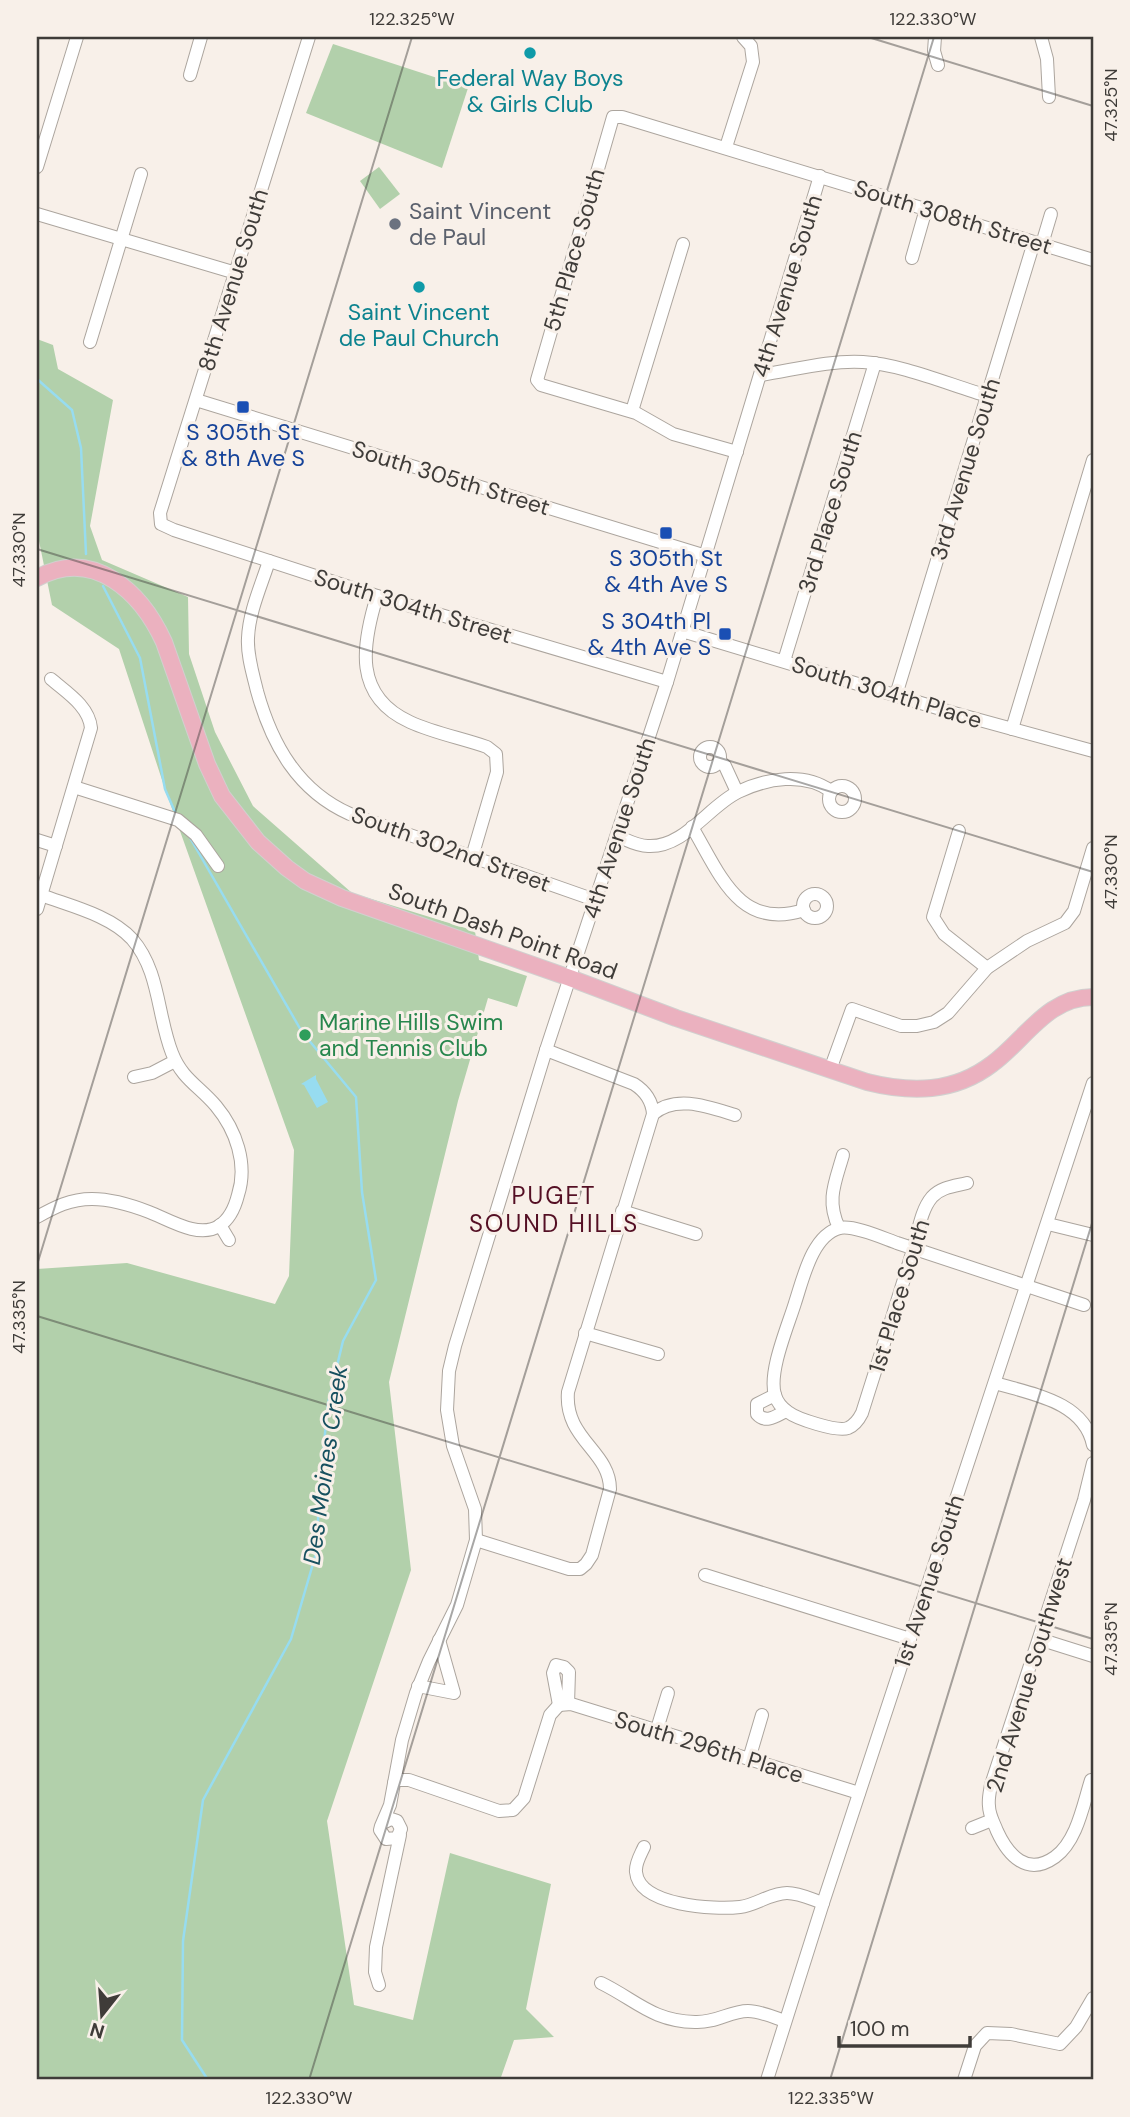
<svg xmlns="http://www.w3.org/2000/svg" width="1130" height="2117" font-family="'DM Sans',sans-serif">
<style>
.green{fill:#b2d0ab}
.water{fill:#97dcf0}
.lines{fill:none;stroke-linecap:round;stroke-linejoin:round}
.stream{stroke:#97dcf0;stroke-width:2.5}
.minor-casing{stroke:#aca59e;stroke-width:14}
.major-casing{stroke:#d1d0cf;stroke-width:18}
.minor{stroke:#fff;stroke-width:12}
.major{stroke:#ebb1bf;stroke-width:16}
.ticks{fill:none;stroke:#3f3c39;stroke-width:2;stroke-opacity:0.45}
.culture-dot{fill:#0f9aa8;stroke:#f8f0e9;stroke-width:2.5}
.worship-dot{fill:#6b7280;stroke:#f8f0e9;stroke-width:2.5}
.transit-dot{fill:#1a4fb4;stroke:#f8f0e9;stroke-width:2.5}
.leisure-dot{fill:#2e9e5b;stroke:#f8f0e9;stroke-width:2.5}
.labels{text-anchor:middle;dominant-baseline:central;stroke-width:6;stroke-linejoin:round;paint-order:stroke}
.culture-label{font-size:23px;fill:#0d838f;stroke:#f8f0e9}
.worship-label{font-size:23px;fill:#5b616d;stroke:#f8f0e9;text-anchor:start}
.street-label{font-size:23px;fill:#3f3c39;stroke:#f8f0e9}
.transit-label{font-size:23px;fill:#164399;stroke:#f8f0e9}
.leisure-label{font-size:23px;fill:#27864d;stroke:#f8f0e9;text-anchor:start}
.neighbourhood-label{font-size:24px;letter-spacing:2px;fill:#540f24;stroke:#f8f0e9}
.water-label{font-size:24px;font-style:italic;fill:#16505f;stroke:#f8f0e9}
.neatline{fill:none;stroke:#3f3c39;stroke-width:2.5}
.ticks-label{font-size:18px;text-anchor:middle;fill:#3f3c39}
</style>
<rect width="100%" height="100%" fill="#f8f0e9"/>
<g class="green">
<polygon points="333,44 468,88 442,168 306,113"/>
<polygon points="379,167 400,194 380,209 360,181"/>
<polygon points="37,339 53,345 58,369 113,400 90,526 102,560 188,597 189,654 215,732 253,806 352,893 475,931 479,960 527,976 517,1007 488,998 458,1101 389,1382 411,1570 327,1821 354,2005 413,2020 450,1853 551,1884 526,2009 554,2037 514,2040 500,2080 37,2080 37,1269 127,1263 275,1304 289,1276 294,1150 165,789 119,649 52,605 37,531"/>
</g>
<polygon class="water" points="316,1075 316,1079 328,1102 317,1108 304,1085 301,1084"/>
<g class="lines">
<g class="stream">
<polyline points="37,379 72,410 81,448 86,554"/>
<polyline points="103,586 140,658 165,789 175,812"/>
<polyline points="189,836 302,1032 356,1097 362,1192 376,1280 343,1341 328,1403 319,1494 317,1550 291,1639 203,1800 183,1941 182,2040 208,2080"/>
</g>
<g class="minor-casing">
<g id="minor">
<polyline points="309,37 160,513 161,524 174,530 377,596 667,682"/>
<polyline points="935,37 934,51 938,65"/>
<polyline points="1041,37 1047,59 1049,97"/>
<polyline points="190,75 201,37"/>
<polyline points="726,147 753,62 751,46 743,37"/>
<polyline points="37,167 77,37"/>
<polyline points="37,214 236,273"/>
<polyline points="1042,244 1051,214"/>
<polyline points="912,258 926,209"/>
<polyline points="90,342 141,174"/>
<path d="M761 375C794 370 829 360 863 362 901 364 950 385 988 396"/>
<polyline points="196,400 706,556"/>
<polyline points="632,411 683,244"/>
<polyline points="737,452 673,434 636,413 541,385 537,380 613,117 622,117 1093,260"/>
<path d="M269 561C261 586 249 612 248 638 247 656 253 674 257 691 272 745 298 791 350 814L595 900"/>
<path d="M377 596C362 645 353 696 410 722 434 733 461 738 487 747L496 754 497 772 472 857"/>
<polyline points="682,631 954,713 1093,751"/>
<polyline points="784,661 875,363"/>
<polyline points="896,695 1034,242"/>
<polyline points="1012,729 1093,460"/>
<circle cx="710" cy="757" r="10"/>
<polyline points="720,761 725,766 737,792"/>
<circle cx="842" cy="799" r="13"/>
<polyline points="74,787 178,820 196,835 218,866"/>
<path d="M692 827C720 874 739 931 804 910"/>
<polyline points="959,831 933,917 944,934 987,968"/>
<path d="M617 836C627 840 637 846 648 846 684 848 709 806 738 792 767 778 804 772 831 791"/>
<polyline points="37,840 56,846"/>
<circle cx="815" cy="906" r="12"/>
<path d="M37 909 91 728C89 706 66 692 51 679"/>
<polyline points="830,1070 852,1009 901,1026 917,1026 934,1022 948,1013 987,968 1027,941 1065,923 1074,911 1093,848"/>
<polyline points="134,1077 152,1073 175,1061"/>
<path d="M653 1114C676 1094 709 1107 735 1115"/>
<path d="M967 1183C955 1186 941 1187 932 1197 920 1211 918 1235 912 1253 896 1306 879 1359 862 1413 859 1419 855 1425 848 1428 837 1432 797 1419 788 1412 782 1408 777 1402 775 1395 768 1372 788 1326 795 1303 803 1279 812 1235 840 1228 854 1225 883 1238 897 1243 959 1263 1021 1284 1084 1305"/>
<polyline points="622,1211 696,1234"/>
<path d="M37 1217C55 1207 70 1199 92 1199 110 1199 131 1205 149 1212 168 1219 198 1239 219 1226 230 1219 235 1207 238 1195 248 1164 236 1130 216 1106 199 1086 182 1079 172 1053 157 1015 160 971 132 939 110 915 70 906 41 895"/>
<polyline points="1048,1224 1093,1235"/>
<polyline points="220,1225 229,1240"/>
<path d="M839 1228C826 1200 835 1183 843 1155"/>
<polyline points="585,1333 658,1354"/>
<path d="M995 1383C1031 1394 1084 1401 1093 1445"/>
<path d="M775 1395 757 1404V1414C766 1424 776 1416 786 1411"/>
<path d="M476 1540 569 1569H580L586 1564 592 1555 610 1489C610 1451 564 1439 568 1392L653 1114C652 1100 645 1091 634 1084L546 1050"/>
<polyline points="705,1575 910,1639"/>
<polyline points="1039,1639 1093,1656"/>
<polyline points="418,1686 454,1693 439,1640"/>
<polyline points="559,1705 571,1704 859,1793"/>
<polyline points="559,1705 553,1673 556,1665 564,1667 569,1672 568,1704"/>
<polyline points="657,1729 668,1693"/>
<polyline points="749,1759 762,1715"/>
<path d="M1091 1780C1083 1805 1077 1841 1055 1857 1027 1877 1008 1855 997 1831 994 1823 989 1815 989 1806 988 1799 990 1791 991 1785L1084 1500 1093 1463"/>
<polyline points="394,1783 398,1780 409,1780 499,1811 513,1810 524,1798 550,1715 559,1705"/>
<polyline points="383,1823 391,1819 397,1821 401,1829 397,1838 386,1839 380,1830 381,1826 390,1805 402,1740 416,1693 429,1661 457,1605 476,1540 475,1509 453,1446 447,1410 449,1371 455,1346 546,1050 667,682 820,176"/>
<polyline points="972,1828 992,1820"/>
<path d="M644 1847C641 1854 635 1863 636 1872 639 1906 715 1910 740 1907 756 1905 771 1893 787 1893 799 1893 811 1899 823 1903"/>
<path d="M601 1983C636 2000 652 2021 695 2022 716 2023 730 2011 748 2011 760 2011 773 2017 785 2021"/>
<polyline points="379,1985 375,1972 376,1947 400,1835"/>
<polyline points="767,2080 823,1903 1093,1083"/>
<polyline points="964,2080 975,2046 987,2033 1011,2034 1060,2044 1076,2027 1093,1998"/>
</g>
</g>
<g class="major-casing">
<path id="major" d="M37 578C94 547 141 592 164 642L207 764 222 796 258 842 287 868 305 881 342 898 570 978 676 1018 867 1082C911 1093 954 1093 992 1064 1025 1040 1047 997 1093 997"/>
</g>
<use href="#minor" class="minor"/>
<use href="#major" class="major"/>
</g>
<path class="ticks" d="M868 37 1093 106M37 549 1093 872M37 1265 412 37M37 1316 1093 1639M309 2080 934 37M830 2080 1093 1220"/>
<g class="culture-dot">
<circle cx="530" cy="53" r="7"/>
<circle cx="419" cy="287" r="7"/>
</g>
<circle class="worship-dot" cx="395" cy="224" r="7"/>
<g class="transit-dot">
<rect x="236" y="400" width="14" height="14" rx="3.5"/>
<rect x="659" y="526" width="14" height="14" rx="3.5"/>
<rect x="718" y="627" width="14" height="14" rx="3.5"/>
</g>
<circle class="leisure-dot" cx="305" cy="1035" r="7"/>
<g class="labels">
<g class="culture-label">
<text x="530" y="78">Federal Way Boys<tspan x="530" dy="26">&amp; Girls Club</tspan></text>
<text x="419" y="312">Saint Vincent<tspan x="419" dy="26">de Paul Church</tspan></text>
</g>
<g class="worship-label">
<text x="409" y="211">Saint Vincent<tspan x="409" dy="26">de Paul</tspan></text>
</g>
<g class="street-label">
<text transform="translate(953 217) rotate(17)">South 308th Street</text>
<text transform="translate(574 250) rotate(-74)">5th Place South</text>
<text transform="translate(233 280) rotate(-73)">8th Avenue South</text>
<text transform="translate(787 286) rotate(-73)">4th Avenue South</text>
<text transform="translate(965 469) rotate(-73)">3rd Avenue South</text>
<text transform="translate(451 478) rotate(17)">South 305th Street</text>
<text transform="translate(830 512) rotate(-73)">3rd Place South</text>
<text transform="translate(413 606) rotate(17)">South 304th Street</text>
<text transform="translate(887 692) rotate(17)">South 304th Place</text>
<text transform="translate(619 828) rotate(-72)">4th Avenue South</text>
<text transform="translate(451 849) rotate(20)">South 302nd Street</text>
<text transform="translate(503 931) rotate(20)">South Dash Point Road</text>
<text transform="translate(899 1296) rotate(-73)">1st Place South</text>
<text transform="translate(929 1581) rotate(-72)">1st Avenue South</text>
<text transform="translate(1029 1675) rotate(-73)">2nd Avenue Southwest</text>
<text transform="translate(709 1747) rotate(17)">South 296th Place</text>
</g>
<g class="transit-label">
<text x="243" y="432">S 305th St<tspan x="243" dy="26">&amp; 8th Ave S</tspan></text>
<text x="666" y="558">S 305th St<tspan x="666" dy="26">&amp; 4th Ave S</tspan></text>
<text x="711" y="621" text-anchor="end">S 304th Pl<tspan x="711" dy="26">&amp; 4th Ave S</tspan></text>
</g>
<g class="leisure-label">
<text x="319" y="1022">Marine Hills Swim<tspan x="319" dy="26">and Tennis Club</tspan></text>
</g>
<g class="neighbourhood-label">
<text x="554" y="1195">PUGET<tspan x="554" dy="28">SOUND HILLS</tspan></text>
</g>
<g class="water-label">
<text transform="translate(325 1465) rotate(-82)">Des Moines Creek</text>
</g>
</g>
<rect width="1130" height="2117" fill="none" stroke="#f8f0e9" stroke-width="77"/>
<g transform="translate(102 2015) rotate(197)" stroke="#f8f0e9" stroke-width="5" paint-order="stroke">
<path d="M0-5L12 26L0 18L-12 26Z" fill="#3f3c39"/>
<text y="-10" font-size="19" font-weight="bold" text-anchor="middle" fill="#3f3c39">N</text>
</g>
<path d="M839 2036v10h131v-10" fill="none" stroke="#3f3c39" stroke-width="3.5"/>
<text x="850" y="2036" font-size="21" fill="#3f3c39" stroke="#f8f0e9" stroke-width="5" paint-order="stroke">100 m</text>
<rect x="38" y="38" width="1054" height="2040" class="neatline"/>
<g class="ticks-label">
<text x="412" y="25">122.325°W</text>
<text x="933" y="25">122.330°W</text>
<text transform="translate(1111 105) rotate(-90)" y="6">47.325°N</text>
<text transform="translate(19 550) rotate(-90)" y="6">47.330°N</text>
<text transform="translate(1111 872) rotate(-90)" y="6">47.330°N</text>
<text transform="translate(19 1317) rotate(-90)" y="6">47.335°N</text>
<text transform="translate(1111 1639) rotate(-90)" y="6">47.335°N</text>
<text x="309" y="2104">122.330°W</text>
<text x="831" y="2104">122.335°W</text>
</g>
</svg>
